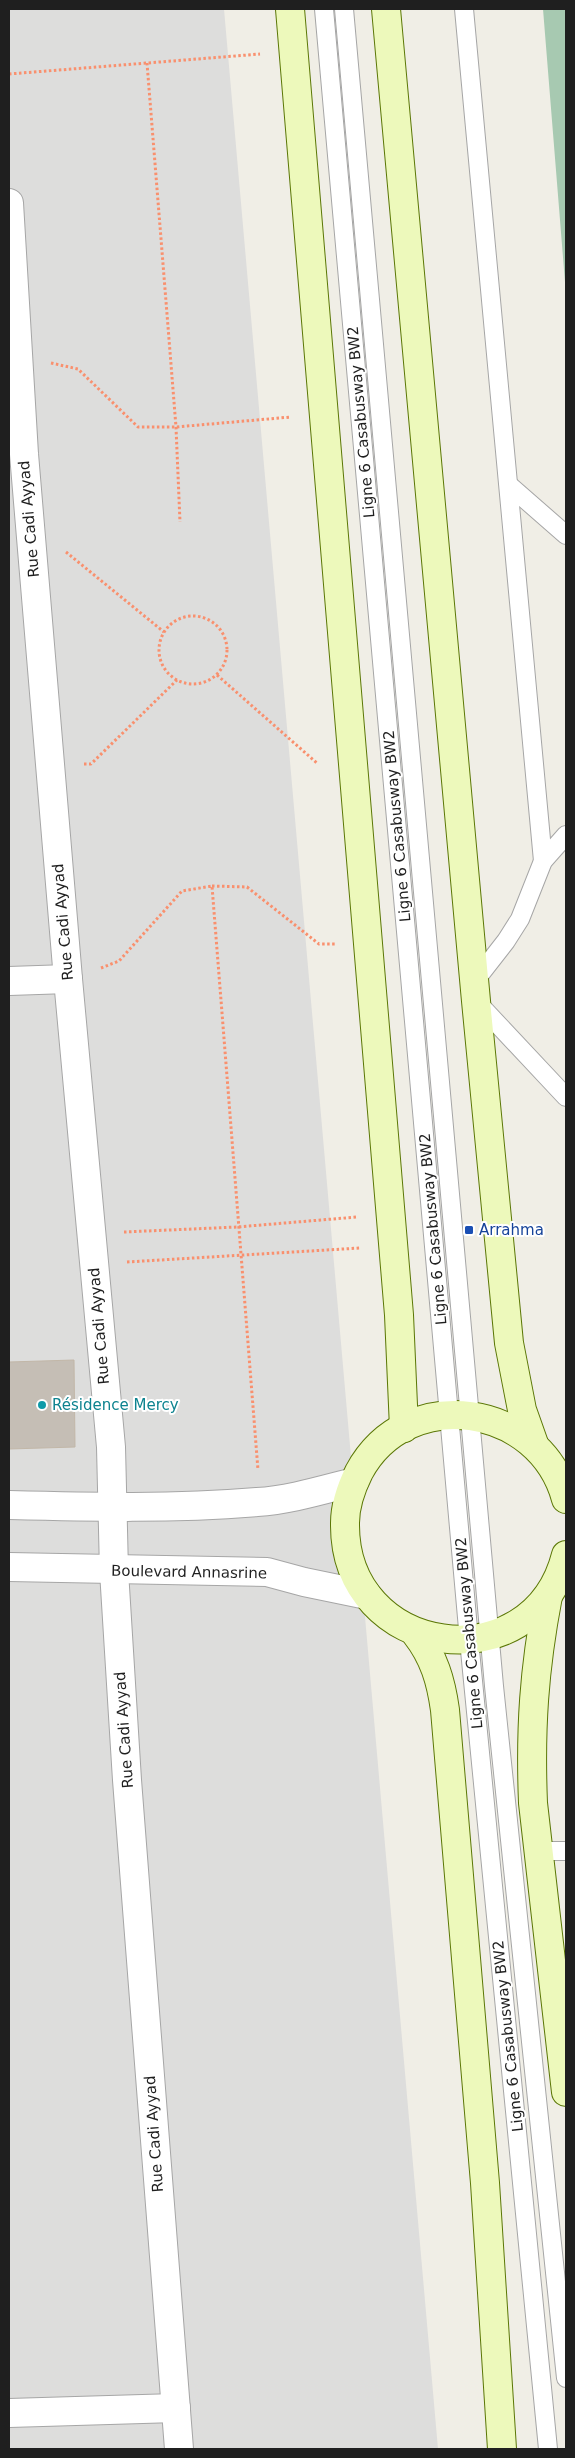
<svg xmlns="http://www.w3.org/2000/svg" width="575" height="2458" font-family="'DejaVu Sans',sans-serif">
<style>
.residential{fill:#dddddc}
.cemetery{fill:#a7c9b1}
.building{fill:#c5beb5;stroke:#c2b7a8}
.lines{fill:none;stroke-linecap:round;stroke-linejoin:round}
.service-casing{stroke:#a6a6a6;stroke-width:20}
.minor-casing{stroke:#a6a6a6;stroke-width:30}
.secondary-casing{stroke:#5b7706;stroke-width:30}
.path{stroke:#f9906e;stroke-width:3;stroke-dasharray:2.5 2.5;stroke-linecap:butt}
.service{stroke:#fff;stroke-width:18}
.minor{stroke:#fff;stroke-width:28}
.secondary{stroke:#edf9bb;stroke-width:28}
.transit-dot{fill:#1a4fb4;stroke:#fff;stroke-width:2}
.culture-dot{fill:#0f9aa8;stroke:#fff;stroke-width:2}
.labels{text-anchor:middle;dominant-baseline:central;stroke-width:4;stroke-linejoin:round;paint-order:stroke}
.street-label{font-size:15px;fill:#1f1f1f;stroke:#fff}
.transit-label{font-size:15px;fill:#164399;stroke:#fff;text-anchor:start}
.culture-label{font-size:15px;fill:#0d838f;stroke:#fff;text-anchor:start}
</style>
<rect width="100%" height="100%" fill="#f0eee6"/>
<polygon class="residential" points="9,9 224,9 438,2449 9,2449"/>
<polygon class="cemetery" points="543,9 566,9 566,302 565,282"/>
<polygon class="building" points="74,1360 75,1447 9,1449 9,1362"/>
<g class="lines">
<g class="service-casing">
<g id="service">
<polyline points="324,9 469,1640 548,2449"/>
<polyline points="344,9 494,1686 566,2378"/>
<polyline points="464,9 543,861"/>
<polyline points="510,486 566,535"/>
<polyline points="474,982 506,941 520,919 543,861 566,835"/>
<polyline points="476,1001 566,1097"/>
<polyline points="539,1851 566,1851"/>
</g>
</g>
<g class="minor-casing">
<g id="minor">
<polyline points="9,203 24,454 68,979 111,1447 114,1571 127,1780 179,2449"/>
<polyline points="9,981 68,979"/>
<path d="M9 1505C91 1507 174 1509 257 1502 290 1500 322 1490 354 1482"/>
<polyline points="9,1567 267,1572 304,1582 367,1595"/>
<polyline points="9,2413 176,2408"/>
</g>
</g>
<g class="secondary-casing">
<g id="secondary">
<polyline points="290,9 399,1315 404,1428"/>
<polyline points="386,9 476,1001 509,1343 522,1410 534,1444"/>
<path d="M566 1499C540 1403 407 1383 359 1472 351 1488 345 1505 345 1523 343 1658 533 1685 566 1555"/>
<path d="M548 1596C534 1669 530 1729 533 1803L566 2092"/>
<path d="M416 1634C434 1657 441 1681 445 1710L485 2183 502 2449"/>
</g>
</g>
<g class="path">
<polyline points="147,63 176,427 180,522"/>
<polyline points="9,74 260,54"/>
<polyline points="51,363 78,369 138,427 176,427 291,417"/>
<polyline points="66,552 164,632"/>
<circle cx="193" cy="650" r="34"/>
<polyline points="217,675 318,764"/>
<polyline points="84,764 91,764 177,680"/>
<polyline points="212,886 247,887 319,944 336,944"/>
<polyline points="101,968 119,961 182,891 212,886 258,1470"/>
<polyline points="124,1232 237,1227 357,1217"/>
<polyline points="127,1262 360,1248"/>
</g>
<use href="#service" class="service"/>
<use href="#minor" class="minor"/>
<use href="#secondary" class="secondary"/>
</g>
<rect class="transit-dot" x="464" y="1225" width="10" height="10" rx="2.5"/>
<circle class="culture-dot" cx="42" cy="1405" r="5"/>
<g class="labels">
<g class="street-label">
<text transform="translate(361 422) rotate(-95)">Ligne 6 Casabusway BW2</text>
<text transform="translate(29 519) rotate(-95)">Rue Cadi Ayyad</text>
<text transform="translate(397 826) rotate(-95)">Ligne 6 Casabusway BW2</text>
<text transform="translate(63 922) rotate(-95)">Rue Cadi Ayyad</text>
<text transform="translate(433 1229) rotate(-95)">Ligne 6 Casabusway BW2</text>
<text transform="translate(99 1326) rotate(-95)">Rue Cadi Ayyad</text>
<text transform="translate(189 1572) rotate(1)">Boulevard Annasrine</text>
<text transform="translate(469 1633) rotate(-95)">Ligne 6 Casabusway BW2</text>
<text transform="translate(124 1730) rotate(-94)">Rue Cadi Ayyad</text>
<text transform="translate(508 2036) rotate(-96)">Ligne 6 Casabusway BW2</text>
<text transform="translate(154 2134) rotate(-94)">Rue Cadi Ayyad</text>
</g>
<g class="transit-label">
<text x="479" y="1230">Arrahma</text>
</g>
<g class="culture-label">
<text x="52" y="1405">Résidence Mercy</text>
</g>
</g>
<rect width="575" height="2458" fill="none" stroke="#1f1f1f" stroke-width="20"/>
</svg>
